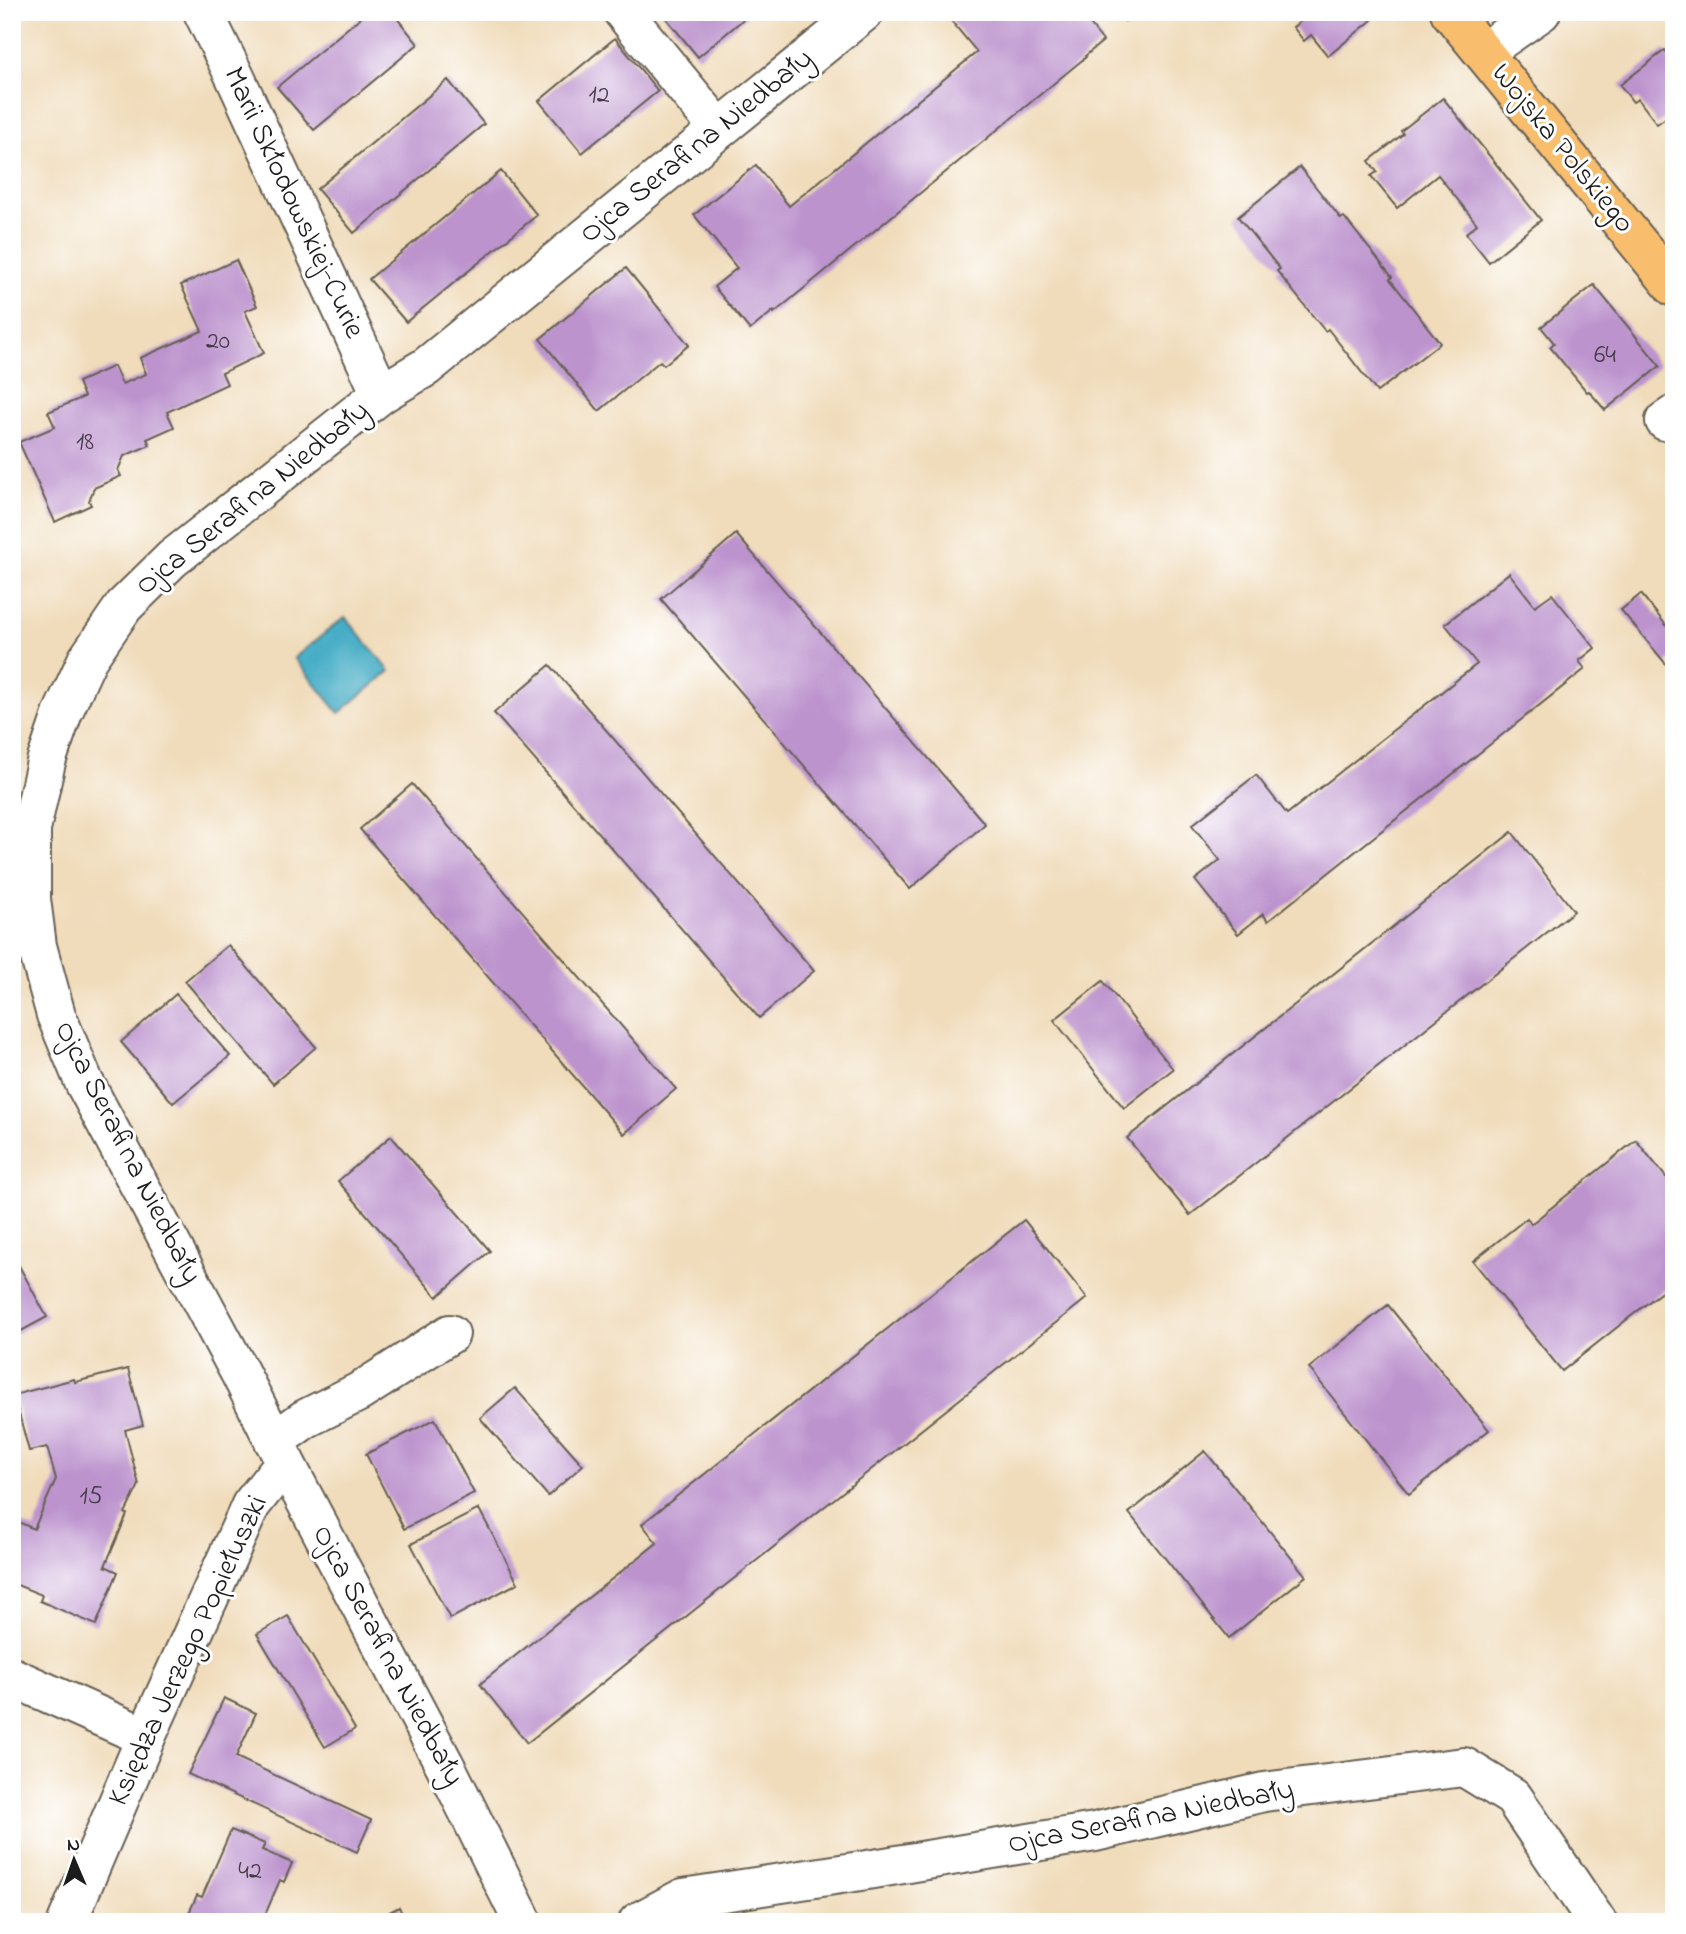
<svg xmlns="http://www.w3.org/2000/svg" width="1686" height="1934" font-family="'Indie Flower',sans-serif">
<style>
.water{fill:#46adc6;stroke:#316471;stroke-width:2}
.building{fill:#bc93cd}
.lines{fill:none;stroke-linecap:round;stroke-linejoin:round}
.minor-casing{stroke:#665f53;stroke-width:42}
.major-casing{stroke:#665f53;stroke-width:42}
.minor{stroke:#fff;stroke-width:38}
.major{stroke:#f9be6d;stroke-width:38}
.labels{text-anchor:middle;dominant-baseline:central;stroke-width:6;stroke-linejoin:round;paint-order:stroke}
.number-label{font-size:26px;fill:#443a48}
.street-label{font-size:30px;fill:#1c1c1c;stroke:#fff}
</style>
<rect width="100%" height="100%" fill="#fff"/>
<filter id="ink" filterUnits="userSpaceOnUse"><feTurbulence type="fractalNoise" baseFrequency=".0143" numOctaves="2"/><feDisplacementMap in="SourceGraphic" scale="14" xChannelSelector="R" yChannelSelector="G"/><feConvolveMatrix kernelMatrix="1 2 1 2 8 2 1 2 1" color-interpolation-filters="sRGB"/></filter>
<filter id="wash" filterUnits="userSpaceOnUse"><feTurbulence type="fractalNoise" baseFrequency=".00686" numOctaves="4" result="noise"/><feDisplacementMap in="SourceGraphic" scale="28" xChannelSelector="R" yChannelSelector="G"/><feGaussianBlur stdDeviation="1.57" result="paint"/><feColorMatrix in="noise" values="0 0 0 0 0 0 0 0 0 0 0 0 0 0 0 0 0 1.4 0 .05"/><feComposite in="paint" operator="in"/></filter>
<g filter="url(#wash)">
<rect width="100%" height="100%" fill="#f0dbba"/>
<polygon class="water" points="345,617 390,671 339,713 294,658"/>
<g id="blocks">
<g class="building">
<polygon points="12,12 29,12 12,19"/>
<polygon points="367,12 392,12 418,44 314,130 277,87"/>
<polygon points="661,12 752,12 698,57"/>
<polygon points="944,12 1080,12 1103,41 1085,56 1086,57 774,313 773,311 750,330 714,287 737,268 694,215 756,165 789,206 977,52"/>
<polygon points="1117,12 1136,12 1125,21"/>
<polygon points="1292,12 1365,12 1372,20 1328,56 1311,35 1304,41 1293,27 1300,22"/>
<polygon points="615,38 658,91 582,153 539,101"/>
<polygon points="1665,50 1674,62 1674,112 1657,124 1638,99 1633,102 1620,85"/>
<polygon points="448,80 484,124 354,233 317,189"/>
<polygon points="1443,98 1541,220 1489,262 1466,233 1477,224 1438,175 1397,208 1371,176 1377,172 1369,161 1403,134 1401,131"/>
<polygon points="1300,167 1341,219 1344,217 1392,277 1390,279 1440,343 1377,392 1328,329 1325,331 1277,271 1280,269 1238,217"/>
<polygon points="501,171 537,215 406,322 369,279"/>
<polygon points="236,260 257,306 245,311 264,353 222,373 227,384 167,412 174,427 147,439 150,445 124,456 118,470 121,476 94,488 89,501 91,505 55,522 19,442 55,427 48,412 84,397 78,382 114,366 122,384 146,374 140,358 202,331 181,285"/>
<polygon points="626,268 689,345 664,365 660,361 599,411 540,339"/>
<polygon points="1594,285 1660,366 1605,410 1589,391 1587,392 1550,347 1554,343 1541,327"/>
<polygon points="736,534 985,824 910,889 661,599"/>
<polygon points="1509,573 1535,606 1552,594 1595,648 1579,661 1585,669 1268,921 1263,914 1238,934 1195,880 1220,860 1192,825 1256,775 1287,814 1477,664 1445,624"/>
<polygon points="1641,594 1674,635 1674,657 1666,664 1621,610"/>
<polygon points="550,665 814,971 759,1018 494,713"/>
<polygon points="412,784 676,1089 624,1134 360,829"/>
<polygon points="1512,832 1574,911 1190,1215 1127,1138"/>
<polygon points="228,945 316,1047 273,1084 185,981"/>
<polygon points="1103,981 1173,1069 1124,1108 1054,1020"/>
<polygon points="176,994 230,1056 173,1103 121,1042"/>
<polygon points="391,1136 490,1251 437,1297 338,1181"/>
<polygon points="1636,1140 1674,1187 1674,1282 1562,1371 1473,1261 1527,1218 1531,1224"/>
<polygon points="1024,1220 1087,1298 527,1743 480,1684 657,1543 642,1524"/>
<polygon points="12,1253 47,1317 12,1336"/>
<polygon points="1388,1305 1489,1430 1409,1494 1309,1368"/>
<polygon points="128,1369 143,1425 125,1430 139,1485 125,1513 127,1514 126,1517 105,1566 118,1572 96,1625 40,1601 42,1595 12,1583 12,1524 14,1520 34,1529 56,1479 47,1447 29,1451 14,1395 74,1379 75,1382"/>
<polygon points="515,1388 583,1465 548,1496 480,1418"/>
<polygon points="435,1419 474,1493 404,1529 366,1454"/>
<polygon points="1205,1451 1306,1576 1229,1638 1129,1513"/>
<polygon points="479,1509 518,1583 450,1619 411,1544"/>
<polygon points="288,1616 355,1729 325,1747 257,1634"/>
<polygon points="224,1698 256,1713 236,1757 371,1820 357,1852 188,1774"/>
<polygon points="231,1830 265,1844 262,1850 292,1863 284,1882 280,1880 262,1922 185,1922 197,1895 202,1897"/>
<polygon points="399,1907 406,1922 371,1922"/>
</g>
</g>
</g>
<g filter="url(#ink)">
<use href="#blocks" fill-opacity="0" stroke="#665f53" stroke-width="2"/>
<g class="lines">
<g class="minor-casing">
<g id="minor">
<polyline points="203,12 235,77 381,394"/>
<polyline points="623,12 719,129"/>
<polyline points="1483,52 1541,12"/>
<polyline points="1665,421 1674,415"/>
<polyline points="274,1441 305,1419 359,1392 450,1334"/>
<polyline points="12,1677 146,1737"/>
<polyline points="67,1922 146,1737 251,1505 285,1462"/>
<polyline points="523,1922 449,1773 285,1462 240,1373 84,1082 56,1015 37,946 31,899 31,829 46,762 63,712 87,660 124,606 172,559 381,394 426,367 864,12"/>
<polyline points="638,1922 683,1898 867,1870 1095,1832 1264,1792 1464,1767 1513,1797 1597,1922"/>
</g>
</g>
<g class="major-casing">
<polyline id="major" points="1450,12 1674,287"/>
</g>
<use href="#minor" class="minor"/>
<use href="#major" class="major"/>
</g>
</g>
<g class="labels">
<g class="number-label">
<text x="599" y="96">12</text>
<text x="218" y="342">20</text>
<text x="1605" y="356">64</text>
<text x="85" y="443">18</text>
<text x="91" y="1497">15</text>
<text x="250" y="1872">42</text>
</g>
<g class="street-label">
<text transform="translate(697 147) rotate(-39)">Ojca Serafina Niedbały</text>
<text transform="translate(1562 149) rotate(51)">Wojska Polskiego</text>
<text transform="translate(293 203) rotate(65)">Marii Skłodowskiej-Curie</text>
<text transform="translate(253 499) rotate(-39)">Ojca Serafina Niedbały</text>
<text transform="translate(127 1153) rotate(63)">Ojca Serafina Niedbały</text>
<text transform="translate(189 1651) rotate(-65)">Księdza Jerzego Popiełuszki</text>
<text transform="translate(387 1656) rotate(62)">Ojca Serafina Niedbały</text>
<text transform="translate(1151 1818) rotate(-11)">Ojca Serafina Niedbały</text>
</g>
</g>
<rect width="1686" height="1934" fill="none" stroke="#fff" stroke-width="42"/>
<g transform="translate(74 1860) rotate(358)" stroke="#ffffff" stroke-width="5" paint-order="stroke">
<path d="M0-5L12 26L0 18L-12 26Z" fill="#1c1c1c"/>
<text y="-10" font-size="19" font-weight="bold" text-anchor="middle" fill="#1c1c1c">N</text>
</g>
</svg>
